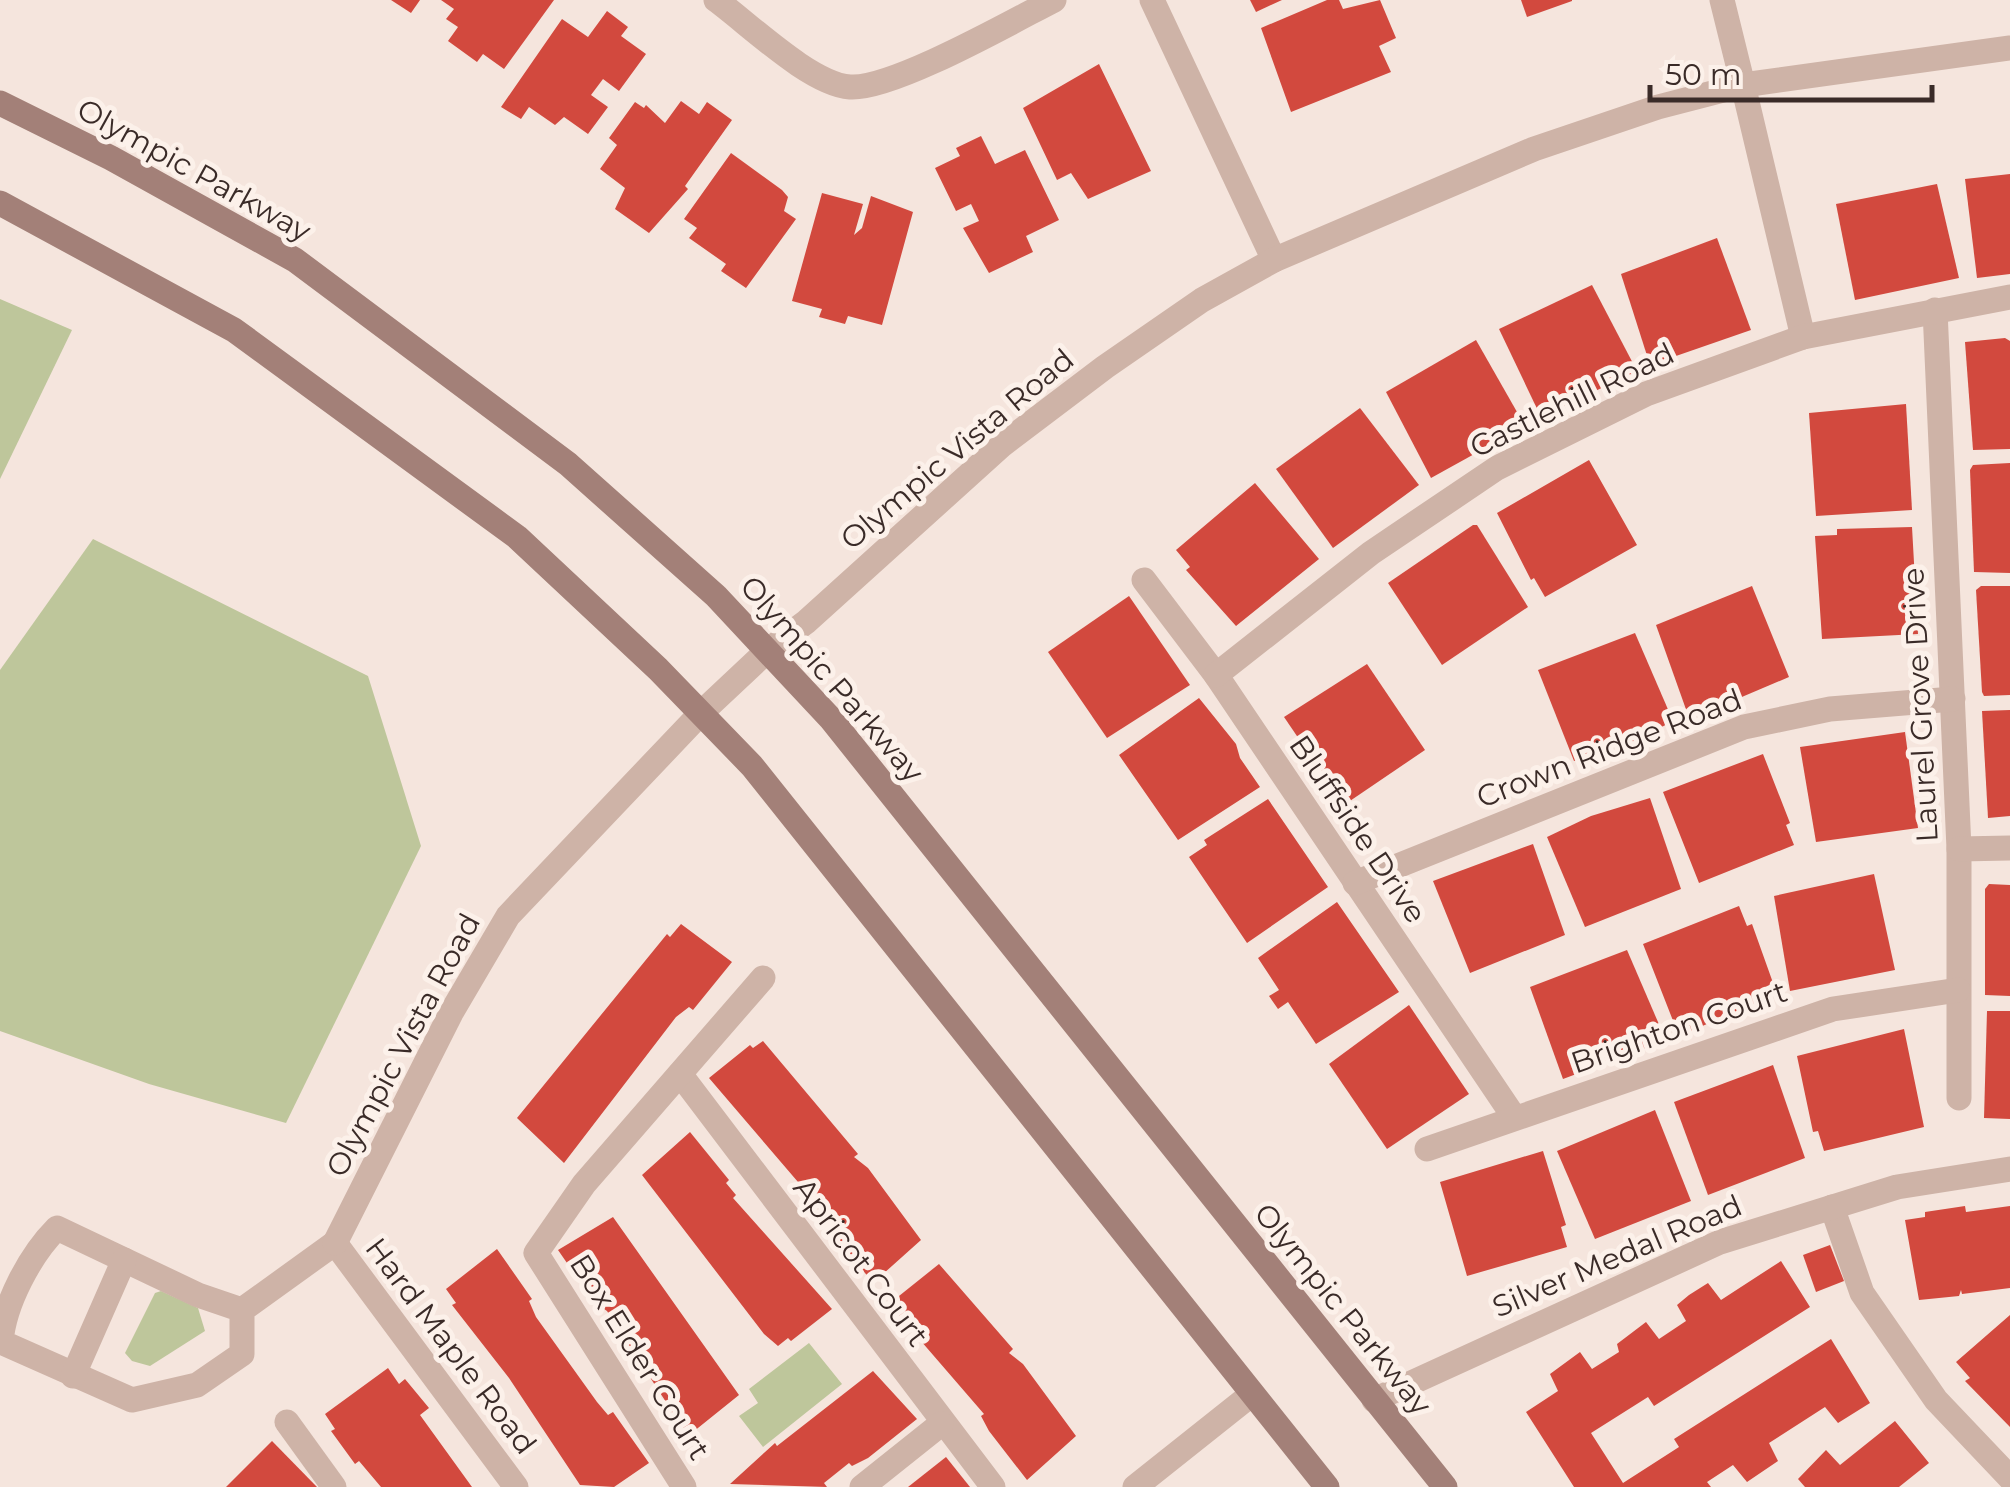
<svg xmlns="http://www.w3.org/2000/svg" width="2010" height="1487" font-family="Montserrat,sans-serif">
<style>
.green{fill:#bec69b}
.building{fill:#d2493e}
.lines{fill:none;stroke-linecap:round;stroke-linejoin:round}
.minor{stroke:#ceb3a7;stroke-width:25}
.tertiary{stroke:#ceb3a7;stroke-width:25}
.secondary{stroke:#a38078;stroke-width:25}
.labels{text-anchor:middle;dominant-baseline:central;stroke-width:10;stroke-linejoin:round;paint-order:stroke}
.street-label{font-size:30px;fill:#3a2b28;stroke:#fcf1ea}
</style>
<rect width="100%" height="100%" fill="#f5e5dd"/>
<g class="green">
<polygon points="0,299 72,330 0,479"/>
<polygon points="93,539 368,676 421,846 286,1123 149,1084 0,1031 0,670"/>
<polygon points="161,1291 198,1308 205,1331 150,1366 132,1361 125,1353 155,1293"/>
<polygon points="809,1343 842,1384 763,1447 739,1416 758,1403 749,1389"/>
</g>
<g class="building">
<polygon points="391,0 420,0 411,13"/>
<polygon points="441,0 554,0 504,69 483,54 477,62 448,41 458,27 446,19 454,9"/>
<polygon points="1250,0 1282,0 1256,12"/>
<polygon points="1327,0 1339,0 1343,9 1380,0 1396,38 1379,46 1391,72 1291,112 1261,28"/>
<polygon points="1521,0 1572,0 1572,1 1527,17"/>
<polygon points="607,11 628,27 621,36 646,54 619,91 603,79 591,95 608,107 588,134 564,117 555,125 529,107 521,119 501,107 562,19 588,37"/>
<polygon points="1099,64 1151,171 1088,199 1071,173 1057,180 1023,108"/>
<polygon points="681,101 699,114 707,102 732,120 685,186 688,189 649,233 615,209 625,188 600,169 617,145 609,138 635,102 644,108 646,105 665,123"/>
<polygon points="981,136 995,164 1025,150 1059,220 1026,236 1033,252 989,273 963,228 979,221 971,204 956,211 935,168 960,156 956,148"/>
<polygon points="731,153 782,190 788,197 784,211 796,219 746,288 721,271 726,264 689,238 697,228 684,219"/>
<polygon points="2010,174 2010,274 1977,278 1965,179"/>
<polygon points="1937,184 1959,278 1855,300 1836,204"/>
<polygon points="822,193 863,204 854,235 862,228 871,196 913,212 882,325 848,316 845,324 819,317 822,309 792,301"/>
<polygon points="1717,238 1751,330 1650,365 1621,274"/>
<polygon points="1592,285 1637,371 1541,417 1499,329"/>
<polygon points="2005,338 2010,341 2010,449 1973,450 1965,342"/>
<polygon points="1476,340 1525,426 1431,478 1386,392"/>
<polygon points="1906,404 1912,510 1816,516 1809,413"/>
<polygon points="1360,408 1419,485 1333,548 1276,469"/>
<polygon points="1589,460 1637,545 1545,597 1534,578 1531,580 1497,513"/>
<polygon points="2010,463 2010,573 1974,572 1970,470 1973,465"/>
<polygon points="1255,483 1319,559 1236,626 1186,570 1190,567 1176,550"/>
<polygon points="1473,525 1477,525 1528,607 1442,665 1388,583"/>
<polygon points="1912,527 1918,634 1822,639 1815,536 1837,535 1837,529"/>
<polygon points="1752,586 1789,677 1723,705 1688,715 1656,625"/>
<polygon points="1981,586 2010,586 2010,695 1984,696 1982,692 1976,590"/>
<polygon points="1129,596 1190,685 1107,738 1048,652"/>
<polygon points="1635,633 1673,721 1641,738 1574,761 1538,670"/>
<polygon points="1367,664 1425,750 1344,805 1284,717"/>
<polygon points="1199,698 1236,744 1240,758 1260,787 1178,840 1119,755"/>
<polygon points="2010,710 2010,816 1988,818 1982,711"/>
<polygon points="1905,732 1918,828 1816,842 1800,747"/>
<polygon points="1763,754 1790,823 1786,825 1794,845 1699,883 1663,792"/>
<polygon points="1650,798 1681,889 1585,927 1547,837 1591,816"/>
<polygon points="1268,799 1328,887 1247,943 1189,857 1207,845 1204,840"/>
<polygon points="1533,844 1565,935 1470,973 1433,881"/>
<polygon points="1874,874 1895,970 1790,991 1774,896"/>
<polygon points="1989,884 2010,885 2010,996 1985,995 1985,889"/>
<polygon points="1337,902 1399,992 1316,1044 1288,1002 1278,1009 1269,996 1279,990 1258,958"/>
<polygon points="1739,906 1747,926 1752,924 1777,994 1679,1036 1643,944"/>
<polygon points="681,924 732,962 693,1010 689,1007 676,1017 564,1163 517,1118 667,934 670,937"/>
<polygon points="1627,950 1664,1036 1662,1042 1563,1079 1530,987"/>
<polygon points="1409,1005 1469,1094 1387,1149 1329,1064"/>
<polygon points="1987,1011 2010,1011 2010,1119 1984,1118"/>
<polygon points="1904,1029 1924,1127 1824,1151 1818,1131 1813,1132 1797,1056"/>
<polygon points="763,1041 858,1154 854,1157 868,1168 921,1240 873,1283 834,1234 828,1217 709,1078 750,1045 753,1048"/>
<polygon points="1773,1065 1805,1158 1708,1195 1674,1102"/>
<polygon points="1655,1110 1691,1201 1595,1239 1557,1151"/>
<polygon points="690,1132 729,1180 726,1183 736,1195 733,1198 832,1309 791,1341 788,1338 778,1346 764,1334 642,1175"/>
<polygon points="1543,1151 1566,1225 1561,1227 1567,1247 1467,1276 1440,1182"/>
<polygon points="1965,1206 1966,1212 2010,1206 2010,1288 1962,1294 1961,1290 1959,1296 1919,1300 1905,1220 1925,1217 1925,1212"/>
<polygon points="613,1217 739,1395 688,1436 607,1311 594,1302 558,1250"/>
<polygon points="1830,1245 1844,1281 1816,1292 1803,1255"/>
<polygon points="497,1249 532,1299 529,1301 536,1317 597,1402 608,1415 613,1412 649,1463 614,1487 580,1485 509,1378 452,1305 456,1303 446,1289"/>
<polygon points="1781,1261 1810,1307 1654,1406 1648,1397 1591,1433 1623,1483 1679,1447 1674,1439 1831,1339 1870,1403 1838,1423 1825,1407 1769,1443 1778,1461 1747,1482 1733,1465 1707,1482 1711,1487 1574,1487 1526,1412 1558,1391 1550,1374 1580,1352 1592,1369 1619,1352 1617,1344 1646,1322 1659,1339 1686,1321 1677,1305 1689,1295 1708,1283 1721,1300"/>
<polygon points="939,1264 1013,1349 1009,1353 1023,1364 1076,1436 1027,1480 989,1431 981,1416 984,1414 889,1304"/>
<polygon points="2010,1315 2010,1427 1965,1381 1970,1378 1956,1362"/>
<polygon points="388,1368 399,1384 405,1379 429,1408 420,1415 472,1487 381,1487 359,1461 355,1464 331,1431 335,1429 325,1414"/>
<polygon points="873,1371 917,1419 868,1458 852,1466 849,1463 824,1483 827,1487 730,1484 775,1443 777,1446"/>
<polygon points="1895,1421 1929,1463 1899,1487 1805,1487 1798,1479 1826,1450 1840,1465"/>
<polygon points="272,1441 317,1487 226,1487"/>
<polygon points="946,1457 970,1487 908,1487"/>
</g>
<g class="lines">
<g class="minor">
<path d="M716 0C749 24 810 84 850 87 892 90 1013 21 1054 0"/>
<polyline points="1152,0 1274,260"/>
<polyline points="1743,85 1803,337"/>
<polyline points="1935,310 1959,849 1959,1098"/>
<polyline points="1144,580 1216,675 1514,1117"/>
<polyline points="1216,675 1371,553 1497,468 1646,394 1803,337 2010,297"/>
<polyline points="1959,849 2010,848"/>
<polyline points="1355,883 1744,727 1830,709 1953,699"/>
<polyline points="680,1074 993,1487"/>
<polyline points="1427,1149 1833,1009 1958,990"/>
<polyline points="1832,1207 1862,1293 1936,1400 2010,1478"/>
<path d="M242 1310V1354L197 1385 132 1400 1 1342C4 1304 30 1255 57 1228L198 1295 242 1310 335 1243 516 1487"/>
<polyline points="73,1376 124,1260"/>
<polyline points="1374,1400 1720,1242 1897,1187 2010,1169"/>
<polyline points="287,1422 334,1487"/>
<polyline points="684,1487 536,1253 584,1184 763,978"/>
<polyline points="862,1487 941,1424"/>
<polyline points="1135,1487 1252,1394"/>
</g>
<g class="tertiary">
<polyline points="1722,0 1743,85"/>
<polyline points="335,1243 451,1013 508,916 701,713 767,651 806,622 1002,445 1105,367 1202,300 1274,260 1534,149 1658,107 1743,85 2010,48"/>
</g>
<g class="secondary">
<polyline points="0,103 111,158 295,260 568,464 716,596 831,719 1445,1487"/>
<polyline points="0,203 234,330 517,537 658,669 752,766 1327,1487"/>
</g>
</g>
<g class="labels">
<g class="street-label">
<text transform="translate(194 170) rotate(29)">Olympic Parkway</text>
<text transform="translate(1572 400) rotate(-26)">Castlehill Road</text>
<text transform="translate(957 449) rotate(-40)">Olympic Vista Road</text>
<text transform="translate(832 679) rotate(49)">Olympic Parkway</text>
<text transform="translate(1920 705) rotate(-93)">Laurel Grove Drive</text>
<text transform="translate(1609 748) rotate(-21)">Crown Ridge Road</text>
<text transform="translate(1358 829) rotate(56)">Bluffside Drive</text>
<text transform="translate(1679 1027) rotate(-19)">Brighton Court</text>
<text transform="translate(403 1045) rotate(-62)">Olympic Vista Road</text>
<text transform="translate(1617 1256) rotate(-23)">Silver Medal Road</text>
<text transform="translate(861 1262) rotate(53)">Apricot Court</text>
<text transform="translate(1343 1309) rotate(51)">Olympic Parkway</text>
<text transform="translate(451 1346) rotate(53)">Hard Maple Road</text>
<text transform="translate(640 1357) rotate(58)">Box Elder Court</text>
</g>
</g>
<path d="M1650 85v15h282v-15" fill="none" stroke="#3a2b28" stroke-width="5"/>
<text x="1665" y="85" font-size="30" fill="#3a2b28" stroke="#fcf1ea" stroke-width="8" paint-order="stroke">50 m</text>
</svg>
